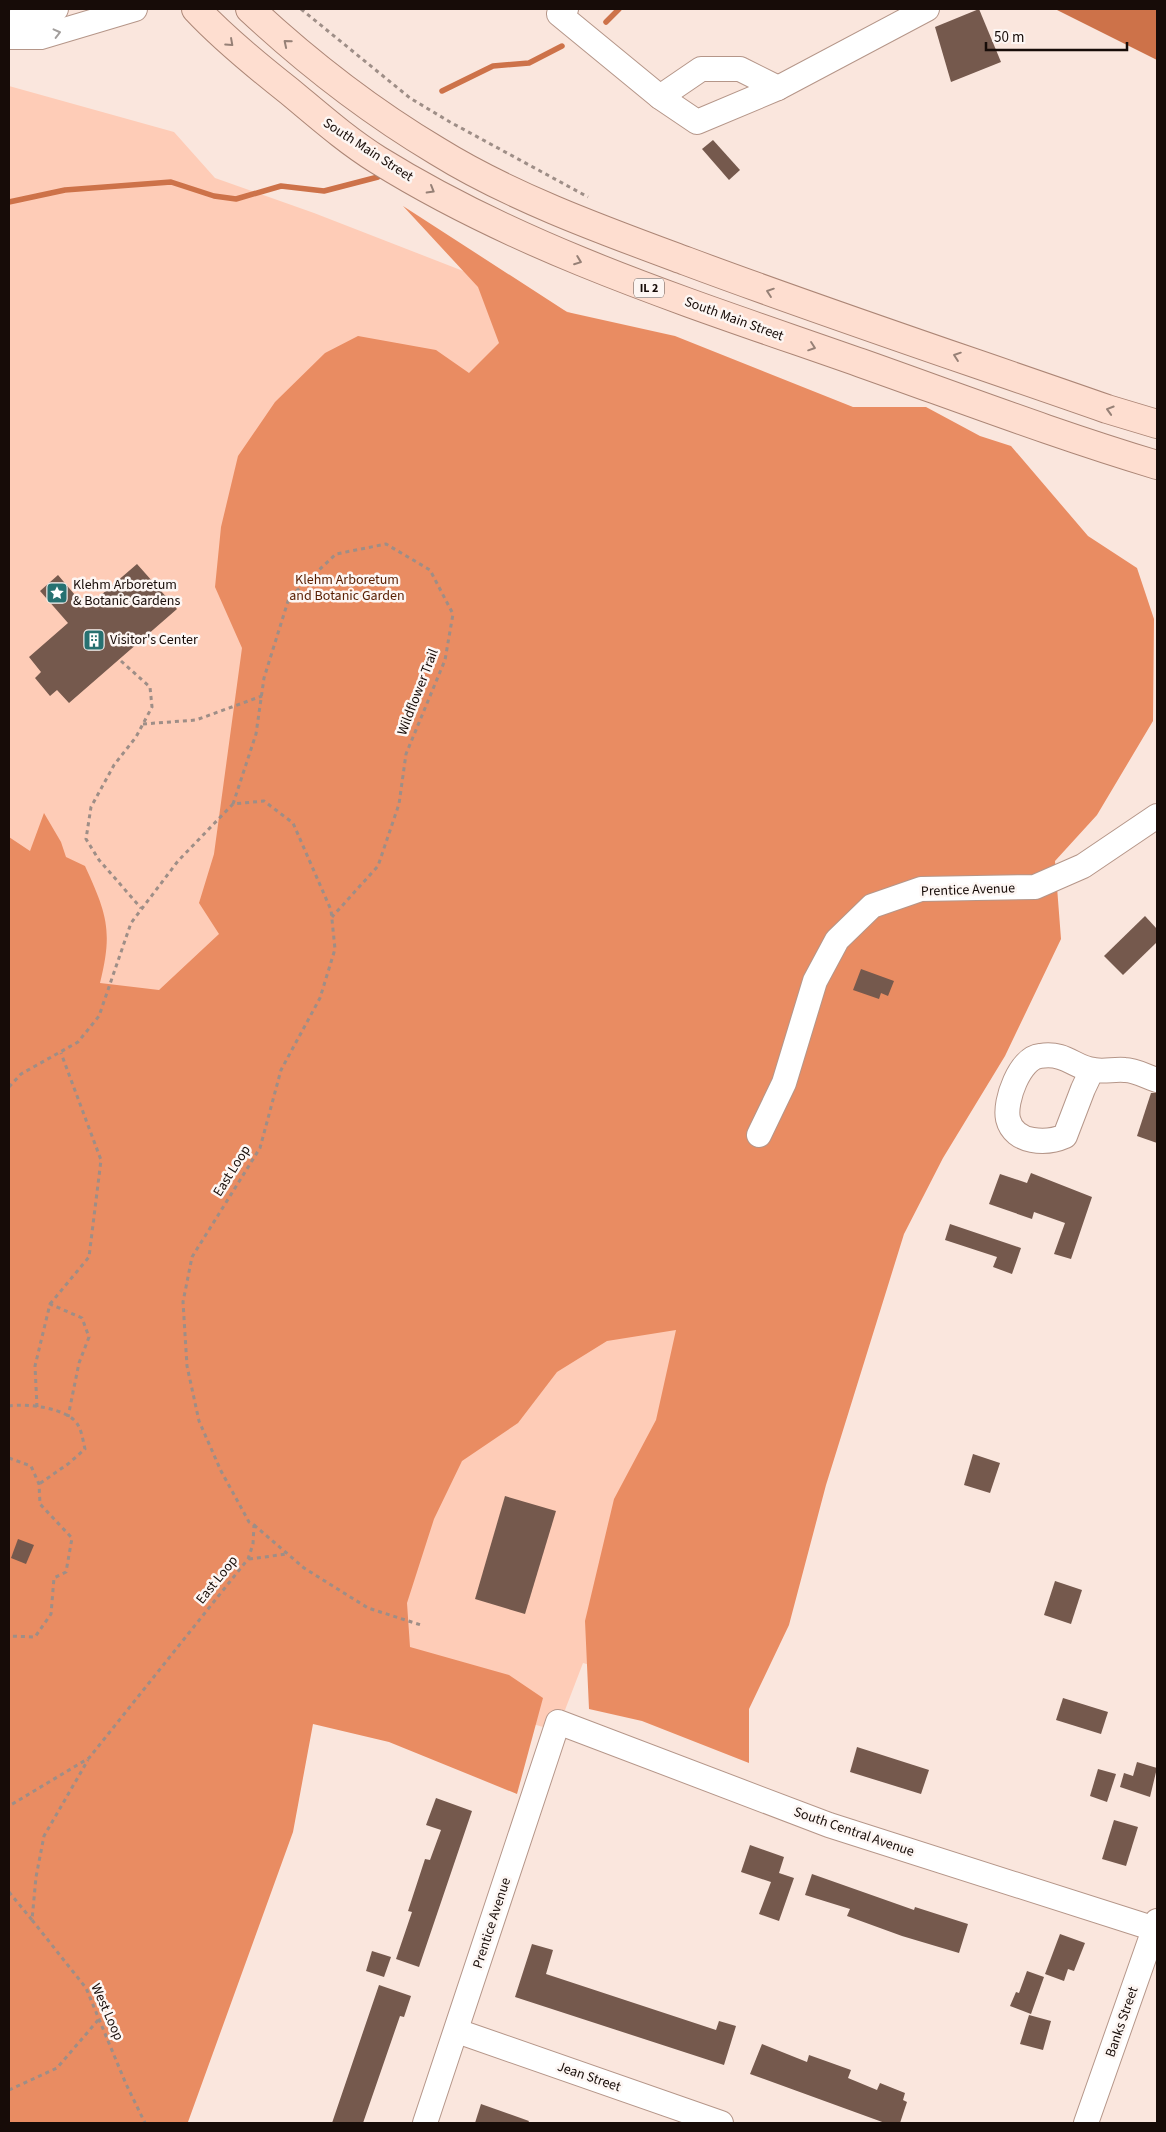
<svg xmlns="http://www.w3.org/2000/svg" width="1166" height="2132" font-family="'Source Sans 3',sans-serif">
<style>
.green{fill:#feccb7}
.forest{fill:#e98c62}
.water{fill:#cd7249}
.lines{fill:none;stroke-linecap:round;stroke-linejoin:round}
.stream{stroke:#cd7249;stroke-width:5.5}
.building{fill:#75594d}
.minor-casing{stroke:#b59689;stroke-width:26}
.major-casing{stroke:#ac8676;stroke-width:30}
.path{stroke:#9e8e87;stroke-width:3;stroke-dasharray:4 4;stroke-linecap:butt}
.minor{stroke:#fff;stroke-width:24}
.major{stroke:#feded0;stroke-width:28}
.oneway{stroke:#a29e9c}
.oneway2{stroke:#968076}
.labels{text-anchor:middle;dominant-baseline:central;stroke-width:5;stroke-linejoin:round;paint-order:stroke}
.shield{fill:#fdf6f3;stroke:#5c524e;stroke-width:1}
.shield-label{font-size:12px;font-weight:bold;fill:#170c08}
.street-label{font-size:14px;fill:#170c08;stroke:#fdf6f3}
.park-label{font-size:14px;fill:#571d00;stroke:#fdf6f3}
.poi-label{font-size:14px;fill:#170c08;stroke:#fdf6f3;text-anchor:start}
</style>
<rect width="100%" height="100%" fill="#fae6dd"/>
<polygon class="green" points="9,86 174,132 215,178 314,213 772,391 829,1256 683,1692 583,1663 565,1710 543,1727 334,1665 9,2123"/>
<path class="forest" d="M403 206 567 312 675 336 853 407H926L980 436 1011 446 1088 536 1137 568 1154 619 1153 721 1097 815 1055 861 1061 939 1005 1056 943 1158 904 1234 826 1485 789 1625 749 1709V1763L642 1721 589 1709 585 1621 614 1499 656 1420 676 1330 607 1341 557 1372 518 1423 462 1461 434 1519 407 1603 410 1647 509 1675 543 1698 517 1794 389 1742 313 1724 293 1832 188 2122 191 2123H9V837L30 851 44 813 61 842 66 857 85 866C107 914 113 931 100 983L159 990 219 934 199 903 214 854 242 648 215 587 221 527 238 456 275 402 325 353 358 336 436 350 469 373 499 343 478 287Z"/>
<polygon class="water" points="1055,9 1157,9 1157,60"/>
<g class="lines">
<g class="stream">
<polyline points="606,22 619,9"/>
<polyline points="442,91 493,66 529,63 562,46"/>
<polyline points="9,202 65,190 171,182 214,196 236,199 281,186 324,191 378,177"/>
</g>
</g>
<g class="building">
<polygon points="979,9 1001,62 951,82 935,27"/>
<polygon points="713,140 740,170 729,180 702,149"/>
<polygon points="137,564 177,609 69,703 57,690 50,696 35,678 41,672 29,657 68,623 40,591 58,575 86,608"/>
<polygon points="1145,916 1157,929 1157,942 1123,975 1104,956"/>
<polygon points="861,969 894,981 888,996 881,993 879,999 853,990"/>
<polygon points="1151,1093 1157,1093 1157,1143 1137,1136"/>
<polygon points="1031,1173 1092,1197 1071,1259 1054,1254 1065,1223 1034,1212 1032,1219 989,1204 1000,1174 1027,1183"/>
<polygon points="950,1224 1021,1248 1012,1274 993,1267 997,1257 945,1240"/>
<polygon points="973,1454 1000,1463 990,1493 964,1485"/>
<polygon points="505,1496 556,1511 525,1614 475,1599"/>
<polygon points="18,1539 34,1545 26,1564 11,1558"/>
<polygon points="1055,1581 1082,1590 1071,1624 1044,1615"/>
<polygon points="1063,1698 1108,1712 1101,1734 1056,1720"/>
<polygon points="857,1747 929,1770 921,1794 850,1772"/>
<polygon points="1137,1762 1157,1768 1150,1797 1120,1787 1124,1773 1133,1776"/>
<polygon points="1098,1769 1116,1774 1107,1802 1090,1796"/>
<polygon points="436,1798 472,1811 419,1967 396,1959 412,1912 408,1911 425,1859 430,1860 441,1830 426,1825"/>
<polygon points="1114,1820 1138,1827 1126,1866 1102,1859"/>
<polygon points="750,1845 784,1857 779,1873 794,1878 779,1921 759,1914 771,1882 741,1872"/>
<polygon points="812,1874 914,1910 915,1907 968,1924 959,1953 902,1936 847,1916 850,1909 805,1895"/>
<polygon points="1060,1934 1085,1943 1074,1971 1068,1969 1064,1981 1045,1974"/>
<polygon points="532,1944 553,1950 546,1974 716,2030 719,2021 736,2026 724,2065 515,1997"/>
<polygon points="372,1951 391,1957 384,1977 366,1971"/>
<polygon points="1027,1971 1044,1977 1031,2014 1010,2006 1016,1992 1019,1993"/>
<polygon points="379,1985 411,1996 404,2017 400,2016 363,2123 332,2123"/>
<polygon points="1029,2015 1051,2021 1043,2050 1020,2044"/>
<polygon points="762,2044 807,2062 809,2055 851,2070 848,2078 877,2090 880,2083 905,2093 903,2100 907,2102 900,2123 885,2123 750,2074"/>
<polygon points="481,2104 529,2121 528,2123 475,2123"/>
</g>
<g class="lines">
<g class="minor-casing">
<g id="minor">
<polyline points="566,9 559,14 660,97 697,122 778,88 927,9"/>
<polyline points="9,23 56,9"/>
<polyline points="9,37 41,37 135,9"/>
<polyline points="660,97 701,69 740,69 778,88"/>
<path d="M1092 1070 1083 1089 1065 1136C1047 1144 1014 1144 1008 1119 1004 1101 1020 1058 1040 1056 1067 1052 1074 1068 1094 1070 1104 1072 1114 1069 1125 1070 1135 1070 1147 1077 1157 1080"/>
<polyline points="759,1135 784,1083 815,981 837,940 872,906 921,889 1035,887 1083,866 1157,816"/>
<polyline points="457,2031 721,2123"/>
<polyline points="425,2123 558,1722 829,1825 1155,1929"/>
<polyline points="1086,2123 1157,1921"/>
</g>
</g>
<g class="major-casing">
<g id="major">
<path d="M196 9C224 39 256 65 289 91 318 115 346 140 378 160 528 253 696 305 861 363 960 398 1057 435 1157 465"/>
<path d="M250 9C307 62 370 111 437 151 511 197 605 231 686 261 825 313 967 360 1107 409L1157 424"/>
</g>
</g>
<g class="path">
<polyline points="301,9 410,98 450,122 588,197"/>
<polyline points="121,661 150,687 152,707 136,737 114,765 91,807 86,839 99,860 141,908"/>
<polyline points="143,724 196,720 262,696"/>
<polyline points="233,804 256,734 264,678 289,598 336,554 386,544 430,570 453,614 445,660 406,754 399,804 378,866 332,917"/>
<polyline points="9,1087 21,1074 78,1042 99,1016 131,923 178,861 233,804 264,801 293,823 331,910 335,949 320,998 281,1070 260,1148 192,1257 183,1302 187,1366 199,1421 221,1471 249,1522 254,1525 253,1544 248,1559 89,1758 9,1806"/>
<polyline points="50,1304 89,1257 101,1160 61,1053"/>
<path d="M9 1406C26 1403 69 1408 78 1425 82 1432 83 1441 85 1449L68 1464 39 1484"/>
<polyline points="37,1407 35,1366 50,1304 82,1318 89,1337 79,1363 68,1417"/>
<polyline points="9,1458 31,1466 39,1484 40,1504 72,1538 66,1572 54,1578 51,1614 35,1637 9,1636"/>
<polyline points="254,1525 304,1568 368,1608 421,1625"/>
<polyline points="249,1559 287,1554"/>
<polyline points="9,1892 32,1920 36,1877 44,1836 88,1760"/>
<polyline points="32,1920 86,1988 126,2084 145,2123"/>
<polyline points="9,2090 57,2068 99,2019"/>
</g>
<use href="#minor" class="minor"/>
<use href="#major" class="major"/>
</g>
<defs><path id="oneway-chevron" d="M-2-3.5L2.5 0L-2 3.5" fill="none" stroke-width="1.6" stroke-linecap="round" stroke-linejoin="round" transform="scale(1.25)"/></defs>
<use class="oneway" href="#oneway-chevron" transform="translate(57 33) rotate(-14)"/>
<g class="oneway2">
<use href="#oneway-chevron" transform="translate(230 43) rotate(42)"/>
<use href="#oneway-chevron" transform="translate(287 43) rotate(-140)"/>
<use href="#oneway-chevron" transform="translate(431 190) rotate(30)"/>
<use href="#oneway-chevron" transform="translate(578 261) rotate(21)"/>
<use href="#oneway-chevron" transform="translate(770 292) rotate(-161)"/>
<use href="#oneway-chevron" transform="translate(812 347) rotate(19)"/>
<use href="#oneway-chevron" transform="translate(957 356) rotate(-161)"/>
<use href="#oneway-chevron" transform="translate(1110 410) rotate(-163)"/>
</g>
<defs>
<g id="sight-square" transform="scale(1.125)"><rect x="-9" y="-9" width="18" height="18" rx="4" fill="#277171" stroke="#fdf6f3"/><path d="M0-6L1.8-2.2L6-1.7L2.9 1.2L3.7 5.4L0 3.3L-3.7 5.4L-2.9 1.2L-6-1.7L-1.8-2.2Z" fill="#fff"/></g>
<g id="building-square" transform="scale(1.125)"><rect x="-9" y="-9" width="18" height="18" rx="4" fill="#277171" stroke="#fdf6f3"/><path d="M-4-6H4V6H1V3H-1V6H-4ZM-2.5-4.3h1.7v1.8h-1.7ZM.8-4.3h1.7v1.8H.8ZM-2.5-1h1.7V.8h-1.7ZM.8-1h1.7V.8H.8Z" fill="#fff"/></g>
</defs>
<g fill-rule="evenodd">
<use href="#sight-square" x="57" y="593"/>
<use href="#building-square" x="94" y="640"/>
</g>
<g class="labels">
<rect class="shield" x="634" y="278.5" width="30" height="19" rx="4"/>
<g class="shield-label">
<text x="649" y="288">IL 2</text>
</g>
<g class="street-label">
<text transform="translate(368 150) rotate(33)">South Main Street</text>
<text transform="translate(734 319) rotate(20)">South Main Street</text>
<text transform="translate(418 692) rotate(-69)">Wildflower Trail</text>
<text transform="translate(968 890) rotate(-2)">Prentice Avenue</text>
<text transform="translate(232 1171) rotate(-58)">East Loop</text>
<text transform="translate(217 1580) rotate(-51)">East Loop</text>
<text transform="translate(854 1832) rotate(19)">South Central Avenue</text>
<text transform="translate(492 1923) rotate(-72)">Prentice Avenue</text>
<text transform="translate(107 2012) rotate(66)">West Loop</text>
<text transform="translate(1122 2022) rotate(-71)">Banks Street</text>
<text transform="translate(589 2077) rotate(19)">Jean Street</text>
</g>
<g class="park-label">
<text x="347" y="580">Klehm Arboretum<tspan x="347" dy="16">and Botanic Garden</tspan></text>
</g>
<g class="poi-label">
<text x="73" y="585">Klehm Arboretum<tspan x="73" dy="16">&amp; Botanic Gardens</tspan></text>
<text x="110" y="640">Visitor's Center</text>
</g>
</g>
<rect width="1166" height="2132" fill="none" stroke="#170c08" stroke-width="20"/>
<path d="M986 42v8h141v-8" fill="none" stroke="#170c08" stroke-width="2.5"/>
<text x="994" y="42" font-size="15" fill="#170c08" stroke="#fdf6f3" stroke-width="4" paint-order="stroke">50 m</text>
</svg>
